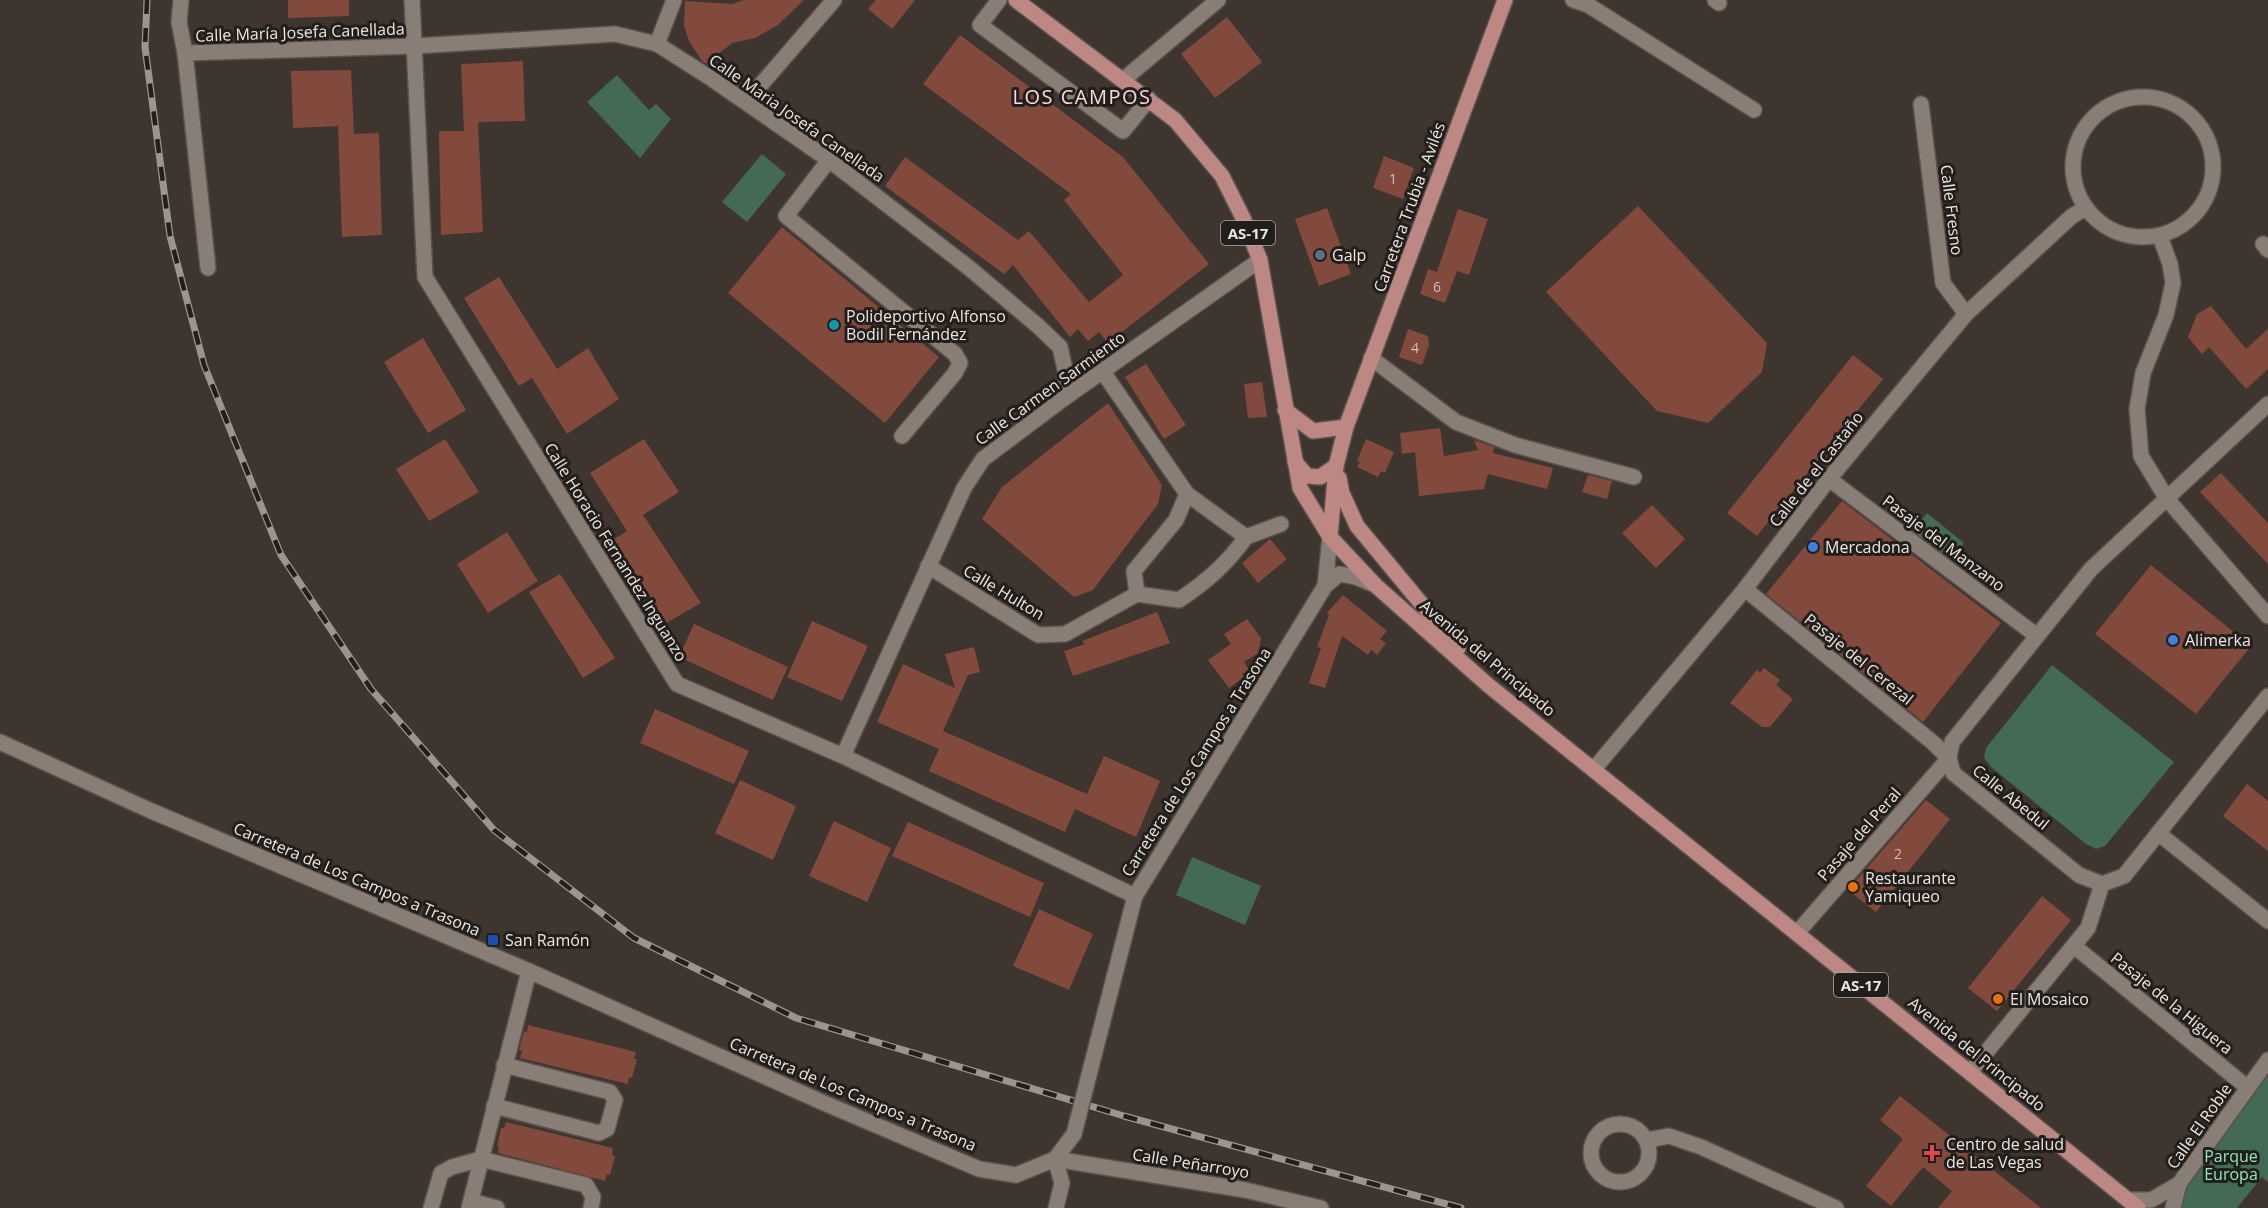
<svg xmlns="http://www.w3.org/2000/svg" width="2268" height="1208" font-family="'Open Sans',sans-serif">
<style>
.green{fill:#426a55}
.building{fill:#82493d}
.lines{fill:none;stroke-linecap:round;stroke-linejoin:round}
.minor-casing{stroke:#59514c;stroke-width:18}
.major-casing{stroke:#59514c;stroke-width:18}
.minor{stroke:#897e76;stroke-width:15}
.major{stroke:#bd8883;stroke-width:15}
.rail-casing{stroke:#9b948f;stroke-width:7}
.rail{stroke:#221e1b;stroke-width:4.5;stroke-dasharray:14;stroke-linecap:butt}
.minor-bridge-casing{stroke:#59514c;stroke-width:18;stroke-linecap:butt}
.minor-bridge{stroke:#897e76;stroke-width:15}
.service-dot{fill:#5c6f8a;stroke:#221e1b;stroke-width:2}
.culture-dot{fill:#0f9aa8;stroke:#221e1b;stroke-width:2}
.shop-dot{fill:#3f7fe0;stroke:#221e1b;stroke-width:2}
.food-dot{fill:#e8710a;stroke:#221e1b;stroke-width:2}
.transit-dot{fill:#1a4fb4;stroke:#221e1b;stroke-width:2}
.health-dot{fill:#e0444e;stroke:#221e1b;stroke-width:2}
.labels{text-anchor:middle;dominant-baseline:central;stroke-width:6;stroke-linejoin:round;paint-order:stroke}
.number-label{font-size:14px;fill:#d2bfb9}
.shield{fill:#221e1b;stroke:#afaaa6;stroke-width:1.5}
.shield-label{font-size:15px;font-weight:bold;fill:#ece6e2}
.street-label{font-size:16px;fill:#ece6e2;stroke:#221e1b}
.poi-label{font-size:16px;fill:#ece6e2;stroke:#221e1b;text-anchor:start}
.park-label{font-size:16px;fill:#8de8b9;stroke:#221e1b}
.quarter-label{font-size:20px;letter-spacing:1.5px;fill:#f9d7df;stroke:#221e1b}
</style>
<rect width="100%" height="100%" fill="#3f352f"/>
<g class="green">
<polygon points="617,75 649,110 656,104 671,119 640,158 587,102"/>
<polygon points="762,154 786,174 747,222 722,202"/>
<polygon points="1927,513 1964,543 1948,562 1911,532"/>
<polygon points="2052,665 2174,762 2105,846 2096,849 2086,844 1991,767 1984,758 1986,748"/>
<polygon points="1192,857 1261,886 1245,925 1176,895"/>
<polygon points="2268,1060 2268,1182 2262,1177 2237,1208 2173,1208 2179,1184"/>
</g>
<g class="building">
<polygon points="288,0 349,0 349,16 288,18"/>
<polygon points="744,0 804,0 778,25 755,38 732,43 706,64 702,61 689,41 684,26 685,1 732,4"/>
<polygon points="876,0 915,0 892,29 868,9"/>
<polygon points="1227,17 1262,62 1215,98 1181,54"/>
<polygon points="960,35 1123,157 1209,264 1108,343 1099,332 1088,341 1078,329 1070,337 1013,265 1004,274 885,186 905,157 1018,240 1029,231 1089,302 1123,275 1064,200 1071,194 923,84"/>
<polygon points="523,61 525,121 478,122 483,232 441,235 439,131 464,131 461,64"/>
<polygon points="351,70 354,134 379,133 382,235 342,237 338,126 293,128 291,71"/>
<polygon points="1384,156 1414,168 1403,199 1373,188"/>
<polygon points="1638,206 1767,343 1762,372 1708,423 1657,411 1546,292"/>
<polygon points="1327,208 1351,274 1319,286 1295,219"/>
<polygon points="1458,209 1488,219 1469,275 1457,271 1445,303 1420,294 1428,269 1437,272"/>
<polygon points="782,227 939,357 885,423 728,293"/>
<polygon points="499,277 557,369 588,348 619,399 567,434 532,378 519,386 464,298"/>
<polygon points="2211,306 2246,349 2268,329 2268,369 2246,389 2209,347 2202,354 2188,337 2197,314"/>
<polygon points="1408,329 1428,336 1429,345 1422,365 1399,357"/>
<polygon points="423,338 466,410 428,433 384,362"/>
<polygon points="1853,355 1883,379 1757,536 1727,513"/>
<polygon points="1146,364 1186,425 1164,439 1125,377"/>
<polygon points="1262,382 1267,417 1248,418 1244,384"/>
<polygon points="1108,403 1162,485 1158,504 1093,590 1074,597 982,519 1002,487"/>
<polygon points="1440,428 1444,456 1478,450 1474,440 1494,447 1493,453 1553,468 1547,489 1488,474 1484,489 1419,496 1415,452 1402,454 1400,433"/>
<polygon points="445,439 479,492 429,521 396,469"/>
<polygon points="644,439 679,492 643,515 701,603 666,623 614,539 627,531 590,473"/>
<polygon points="1366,439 1394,452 1385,473 1381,471 1378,477 1357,467 1360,462 1357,461"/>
<polygon points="2221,473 2268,523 2268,564 2200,492"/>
<polygon points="1588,475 1612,481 1607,499 1582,492"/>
<polygon points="1842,501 2001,623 1923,722 1766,594"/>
<polygon points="1652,505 1685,539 1656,568 1622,533"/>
<polygon points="507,532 538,581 488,613 457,564"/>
<polygon points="1270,539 1287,559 1258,583 1242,563"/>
<polygon points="2151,565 2251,646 2196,714 2095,634"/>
<polygon points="560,574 615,658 583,678 529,592"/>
<polygon points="1343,595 1387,631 1380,639 1386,643 1377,655 1371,650 1368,655 1342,636 1325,688 1309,683 1321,648 1317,647 1329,615 1327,613"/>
<polygon points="1157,612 1170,643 1073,676 1064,651 1085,644 1082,641"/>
<polygon points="1247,619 1261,638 1258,653 1244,662 1249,670 1242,674 1244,677 1229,688 1208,660 1231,644 1224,634"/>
<polygon points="812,621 868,646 842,701 787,677"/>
<polygon points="694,624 788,667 773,700 679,657"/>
<polygon points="974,647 980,672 968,675 943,731 1087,794 1104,756 1160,781 1136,837 1075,809 1065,832 929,771 939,749 877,722 903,664 955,688 945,654"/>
<polygon points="1764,668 1780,680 1776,685 1793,699 1770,727 1762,727 1730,703 1757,670 1760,673"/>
<polygon points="655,709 749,751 734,784 640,743"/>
<polygon points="740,780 796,806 773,860 715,833"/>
<polygon points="2247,784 2268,801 2268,851 2223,816"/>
<polygon points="1926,800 1950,819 1876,912 1848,890"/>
<polygon points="834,821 891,848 867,902 809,876"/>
<polygon points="908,822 1044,883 1030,917 892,856"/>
<polygon points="2042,896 2071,920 1997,1011 1968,988"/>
<polygon points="1039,909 1093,934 1069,990 1013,966"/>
<polygon points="528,1025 636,1052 634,1059 637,1059 632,1078 629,1077 628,1084 520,1058 522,1051 519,1050 524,1031 527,1032"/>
<polygon points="1900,1096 2041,1208 1938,1208 1952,1191 1923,1167 1891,1206 1866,1186 1903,1139 1880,1120"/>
<polygon points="506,1122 613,1148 612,1155 615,1156 610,1175 607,1174 605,1181 498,1153 499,1147 497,1146 501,1128 504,1128"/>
</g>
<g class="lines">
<g class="minor-casing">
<g id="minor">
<polyline points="181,0 179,22 185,53"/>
<polyline points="412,0 425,277 677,684 843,756 1135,896"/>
<polyline points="999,0 980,25 1123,131 1149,99"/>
<polyline points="1573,0 1588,5 1754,110"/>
<polyline points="1715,0 1719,3"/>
<polyline points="657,44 674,0"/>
<polyline points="1123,80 1218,0"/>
<circle cx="2143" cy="167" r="70"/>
<polyline points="746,102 834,0"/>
<polyline points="1921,104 1943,283 1966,314"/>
<polyline points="829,160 786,216 955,354 960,363 955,373 902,436"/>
<polyline points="2160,236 2170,264 2173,283 2166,315 2143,373 2137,409 2141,456 2167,499 2268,616"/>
<polyline points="2263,244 2268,250"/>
<polyline points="208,268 185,53 415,46 615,34 657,44 712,79 829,160 968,267 1038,326 1060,347 1066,374 1063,399"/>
<polyline points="1371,358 1456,422 1515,445 1634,477"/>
<polyline points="1103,372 1187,494 1176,520 1134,571 1137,594"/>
<polyline points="2268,404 2091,569 1952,742 1949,758 1953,773 2079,875 2102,884 2124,876 2268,696"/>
<polyline points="1829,479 2037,636"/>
<polyline points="1246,537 1281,524"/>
<path d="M928 566 1038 635 1065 634 1137 594 1179 600C1206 582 1227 564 1246 537L1187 494"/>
<polyline points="1325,586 1330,537"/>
<polyline points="1745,589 1931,741 1949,758 1797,933"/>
<polyline points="0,742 149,810 529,971 824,1103 979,1169 1016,1175 1055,1159 1074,1134"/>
<polyline points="843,756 964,488 983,459 1063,399 1260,260"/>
<polyline points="1594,769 1745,589 1829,479 1966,314 2072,216 2086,208"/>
<polyline points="2158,833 2268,921"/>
<polyline points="2074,946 2248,1088"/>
<polyline points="1091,1067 1135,896 1325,586 1339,574 1356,577 1375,585"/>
<polyline points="1970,1072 2088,928 2102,884"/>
<polyline points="494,1106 599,1133 607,1129 615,1100 610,1092 504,1065"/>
<circle cx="1620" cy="1153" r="29"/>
<polyline points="1647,1140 1669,1136 1701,1147 1836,1208"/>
<polyline points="2129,1200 2151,1200 2179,1184"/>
<polyline points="471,1201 497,1208"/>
<polyline points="431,1208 441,1173 452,1167 481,1159 586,1185 593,1197 591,1208"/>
<polyline points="469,1208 529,971"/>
<polyline points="1056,1208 1062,1183 1055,1159 1245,1190 1321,1208"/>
<polyline points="2173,1208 2179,1184 2268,1060"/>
</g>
</g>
<g class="major-casing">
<g id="major">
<polyline points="1016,0 1175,120 1222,176 1243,218 1260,260 1300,488 1330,537 1375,585 1488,685 2138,1208"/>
<polyline points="1285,410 1313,431 1346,427"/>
<polyline points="1295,462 1307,476 1320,477 1336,466"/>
<polyline points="1339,478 1342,493 1357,526 1458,648"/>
<polyline points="1330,537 1336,466 1346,427 1505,0"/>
</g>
</g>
<use href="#minor" class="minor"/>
<use href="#major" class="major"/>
<g class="rail-casing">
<polyline id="rail" points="147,0 145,47 170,236 204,365 281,555 371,689 494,830 634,938 796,1018 1124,1116 1461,1208"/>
</g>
<use href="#rail" class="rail"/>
<g class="minor-bridge-casing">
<polyline id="minor-bridge" points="1074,1134 1091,1067"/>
</g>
<use href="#minor-bridge" class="minor-bridge"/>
</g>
<circle class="service-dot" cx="1320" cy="255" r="6"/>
<circle class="culture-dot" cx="834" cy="325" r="6"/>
<g class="shop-dot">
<circle cx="1813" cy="547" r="6"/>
<circle cx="2173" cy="640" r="6"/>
</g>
<g class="food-dot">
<circle cx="1853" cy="887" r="6"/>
<circle cx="1998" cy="999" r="6"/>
</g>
<rect class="transit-dot" x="487" y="934" width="12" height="12" rx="3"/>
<path class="health-dot" d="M1929 1144h6v6h6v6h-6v6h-6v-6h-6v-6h6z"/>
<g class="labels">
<g class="number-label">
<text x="1393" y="178">1</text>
<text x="1437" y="286">6</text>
<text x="1415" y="347">4</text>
<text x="1898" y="853">2</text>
</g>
<g class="shield">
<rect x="1221" y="221" width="54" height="24" rx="4.5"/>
<rect x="1834" y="973" width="54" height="24" rx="4.5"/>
</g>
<g class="shield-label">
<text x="1248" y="233">AS-17</text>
<text x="1861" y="985">AS-17</text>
</g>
<g class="street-label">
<text transform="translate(300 32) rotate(-2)">Calle María Josefa Canellada</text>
<text transform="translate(797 118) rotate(35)">Calle Maria Josefa Canellada</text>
<text transform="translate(1409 207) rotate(-70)">Carretera Trubia - Avilés</text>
<text transform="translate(1952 210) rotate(83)">Calle Fresno</text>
<text transform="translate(1050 388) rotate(-36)">Calle Carmen Sarmiento</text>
<text transform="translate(1816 469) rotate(-52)">Calle de el Castaño</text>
<text transform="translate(1944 543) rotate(37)">Pasaje del Manzano</text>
<text transform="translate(616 552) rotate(58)">Calle Horacio Fernandez Inguanzo</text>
<text transform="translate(1004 592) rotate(31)">Calle Hulton</text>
<text transform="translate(1488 658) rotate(40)">Avenida del Principado</text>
<text transform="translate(1859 659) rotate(39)">Pasaje del Cerezal</text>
<text transform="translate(1196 762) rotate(-58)">Carretera de Los Campos a Trasona</text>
<text transform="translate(2011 797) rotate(39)">Calle Abedul</text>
<text transform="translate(1859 834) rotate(-49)">Pasaje del Peral</text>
<text transform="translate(357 879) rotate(23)">Carretera de Los Campos a Trasona</text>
<text transform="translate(2172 1003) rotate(39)">Pasaje de la Higuera</text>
<text transform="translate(1977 1054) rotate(39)">Avenida del Principado</text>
<text transform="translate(853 1094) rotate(23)">Carretera de Los Campos a Trasona</text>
<text transform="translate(2199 1126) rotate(-55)">Calle El Roble</text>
<text transform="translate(1191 1163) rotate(9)">Calle Peñarroyo</text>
</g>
<g class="poi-label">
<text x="1332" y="255">Galp</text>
<text x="846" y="316">Polideportivo Alfonso<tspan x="846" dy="18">Bodil Fernández</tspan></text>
<text x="1825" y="547">Mercadona</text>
<text x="2185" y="640">Alimerka</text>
<text x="1865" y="878">Restaurante<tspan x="1865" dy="18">Yamiqueo</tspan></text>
<text x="505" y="940">San Ramón</text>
<text x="2010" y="999">El Mosaico</text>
<text x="1946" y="1144">Centro de salud<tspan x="1946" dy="18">de Las Vegas</tspan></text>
</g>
<g class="park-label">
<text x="2231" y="1156">Parque<tspan x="2231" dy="18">Europa</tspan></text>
</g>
<g class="quarter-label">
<text x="1082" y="96">LOS CAMPOS</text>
</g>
</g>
</svg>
